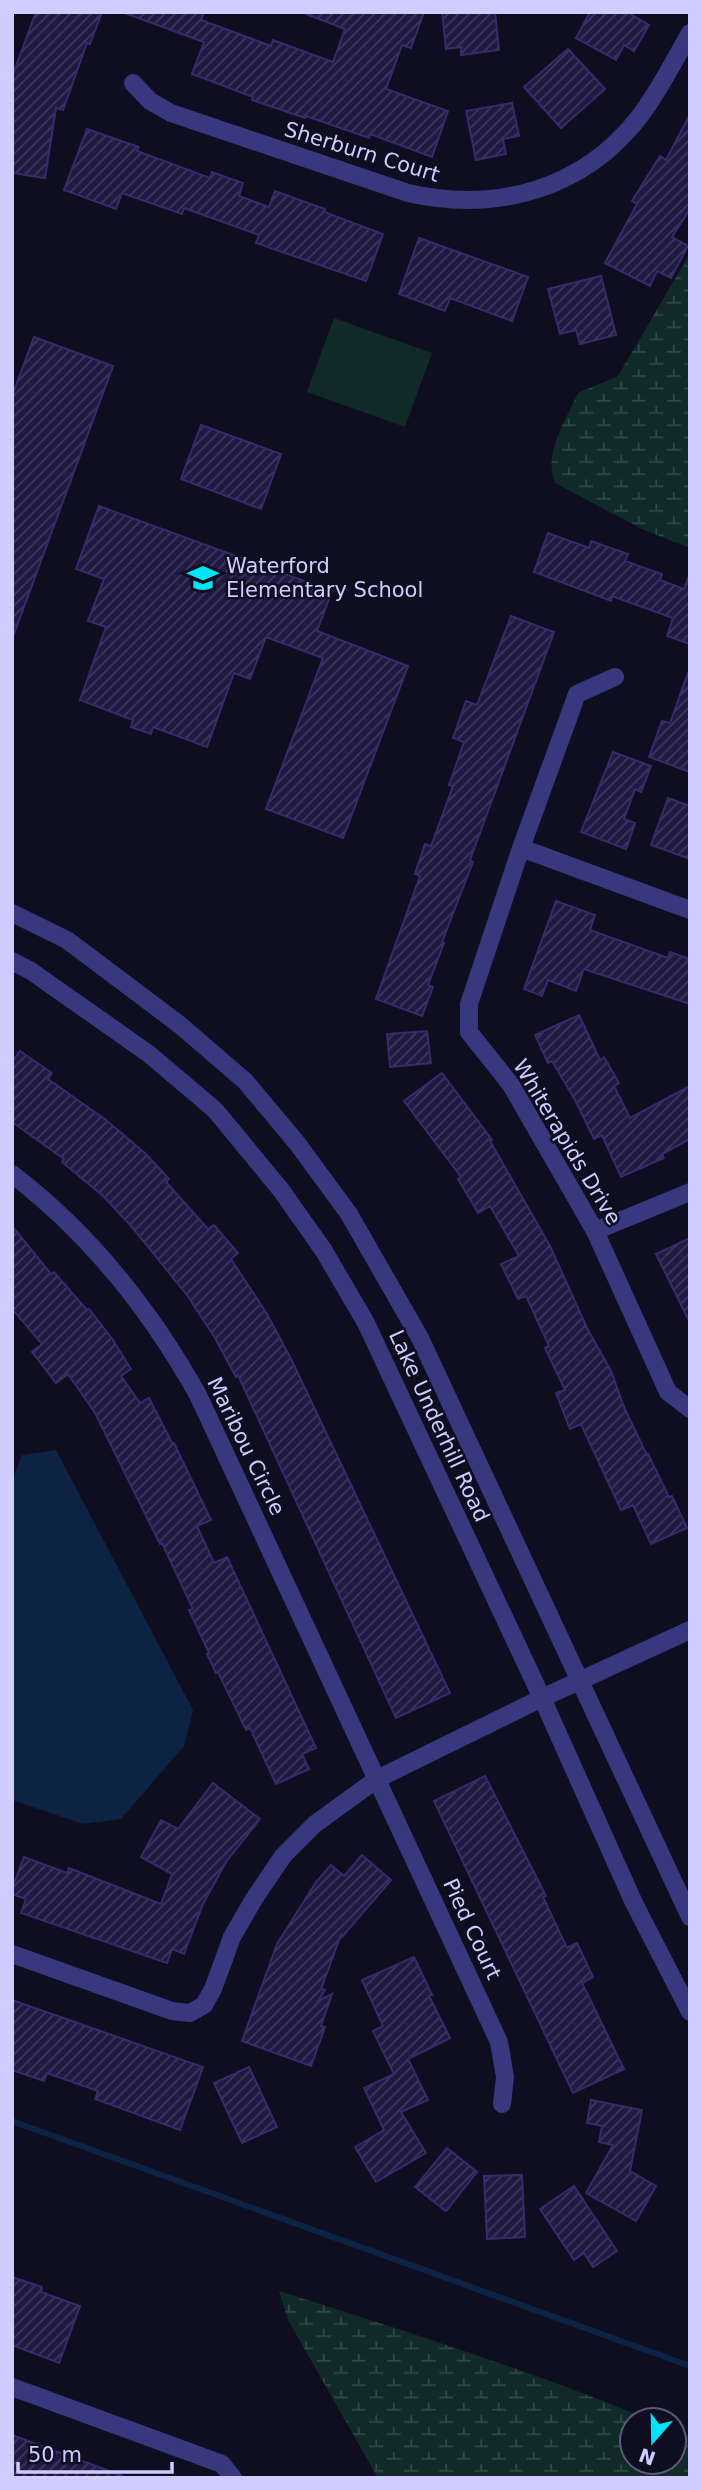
<svg xmlns="http://www.w3.org/2000/svg" width="702" height="2490" font-family="'DejaVu Sans',sans-serif">
<style>
.wetland{fill:url(#wetland-marsh)}
.pitch{fill:#102a28}
.water{fill:#0c2344}
.lines{fill:none;stroke-linecap:round;stroke-linejoin:round}
.stream{stroke:#0c2344;stroke-width:6}
.building{fill:url(#building-hatch);stroke:#362b6d;stroke-width:2}
.minor{stroke:#38387f;stroke-width:18}
.tertiary{stroke:#38387f;stroke-width:18}
.labels{text-anchor:middle;dominant-baseline:central;stroke-width:5;stroke-linejoin:round;paint-order:stroke}
.street-label{font-size:21px;fill:#d0ccff;stroke:#0f0d20}
.poi-label{font-size:21px;fill:#d0ccff;stroke:#0f0d20;text-anchor:start}
</style>
<defs>
<pattern id="wetland-marsh" width="20" height="14" patternUnits="userSpaceOnUse" patternTransform="scale(1.75)"><rect width="20" height="14" fill="#102a28"/><path d="M1 5h8M5 5V1M11 12h8M15 12V8" fill="none" stroke="#324848"/></pattern>
<pattern id="building-hatch" width="6" height="6" patternUnits="userSpaceOnUse" patternTransform="scale(1.75)"><rect width="6" height="6" fill="#201941"/><path d="M-1 1l2-2M0 6l6-6M5 7l2-2" fill="none" stroke="#3f395e"/></pattern>
</defs>
<rect width="100%" height="100%" fill="#0f0d20"/>
<g class="wetland">
<path d="M690 253V548L642 529 555 483C543 456 566 419 578 393L618 376Z"/>
<path d="M279 2291C403 2330 529 2370 650 2420H632V2462H674V2430L690 2436V2478H378L288 2320Z"/>
</g>
<polygon class="pitch" points="334,318 432,353 405,427 307,392"/>
<polygon class="water" points="56,1450 193,1710 184,1746 121,1819 83,1824 12,1800 12,1481 22,1455"/>
<g class="lines">
<polyline class="stream" points="12,2121 690,2366"/>
</g>
<g class="building">
<polygon points="36,12 102,12 90,44 87,43 63,110 56,108 45,178 12,173 12,77"/>
<polygon points="128,12 204,12 201,20 271,46 273,40 333,62 345,29 306,14 306,12 424,12 411,48 402,45 386,89 448,111 432,157 370,134 369,138 306,116 305,118 252,100 253,97 192,74 204,42 127,14"/>
<polygon points="442,12 495,12 499,50 461,55 461,47 446,49"/>
<polygon points="590,12 627,12 649,25 634,51 624,45 616,60 576,38"/>
<polygon points="568,49 605,89 561,128 524,87"/>
<polygon points="512,103 519,136 503,139 506,154 476,160 466,111"/>
<polygon points="690,114 690,209 672,237 688,246 671,278 657,271 650,286 605,263 637,204 632,201 660,156 666,160"/>
<polygon points="87,129 139,147 137,151 210,178 212,172 243,183 239,196 269,207 275,191 325,209 324,212 383,234 366,281 256,243 259,235 184,208 182,214 122,193 116,209 64,190"/>
<polygon points="419,238 528,277 512,321 450,298 445,311 399,294"/>
<polygon points="601,276 616,335 580,344 576,330 560,334 548,289"/>
<polygon points="34,337 113,366 14,634 12,634 12,396"/>
<polygon points="201,425 281,454 261,509 181,479"/>
<polygon points="99,506 332,591 317,631 408,666 343,838 266,809 323,658 266,637 250,679 234,673 207,747 153,727 151,734 131,727 133,720 80,700 106,627 88,621 104,579 76,569"/>
<polygon points="548,533 589,548 591,541 628,554 625,561 662,574 660,580 684,589 688,578 690,579 690,644 667,636 673,618 612,596 611,601 534,572"/>
<polygon points="511,616 554,632 470,860 473,862 442,942 444,943 428,985 433,987 422,1016 376,999 420,876 415,874 425,844 431,846 453,786 449,785 464,742 453,738 466,701 477,705"/>
<polygon points="688,673 690,674 690,772 649,757 662,721 670,723"/>
<polygon points="613,752 651,766 641,792 635,789 624,819 635,823 626,849 581,832"/>
<polygon points="668,798 690,806 690,859 651,845"/>
<polygon points="556,901 595,915 590,930 668,958 670,952 690,959 690,1004 584,969 576,991 548,980 542,996 524,989"/>
<polygon points="579,1015 600,1060 604,1057 619,1083 614,1086 630,1118 690,1086 690,1139 662,1154 664,1158 621,1177 602,1135 594,1139 575,1100 552,1061 548,1063 535,1035"/>
<polygon points="427,1031 431,1063 390,1067 387,1034"/>
<polygon points="20,1051 52,1073 48,1079 106,1120 146,1154 169,1179 166,1182 208,1229 214,1225 238,1253 231,1259 267,1314 292,1361 450,1693 396,1718 238,1375 236,1377 215,1338 187,1295 132,1227 102,1195 62,1162 64,1159 12,1122 12,1062"/>
<polygon points="442,1073 492,1140 490,1141 550,1246 587,1328 611,1371 624,1407 647,1455 648,1454 669,1497 672,1496 687,1528 651,1544 633,1505 621,1510 581,1424 570,1429 556,1393 565,1390 545,1348 549,1346 526,1296 518,1299 501,1264 519,1256 490,1206 478,1213 458,1179 461,1177 404,1101"/>
<polygon points="12,1226 51,1274 54,1272 87,1310 89,1309 113,1340 131,1369 121,1376 140,1403 149,1398 172,1443 174,1443 211,1520 197,1526 214,1563 227,1557 316,1748 302,1754 309,1769 276,1784 250,1728 246,1730 218,1672 216,1673 207,1654 209,1653 189,1610 193,1609 162,1543 160,1544 95,1413 68,1374 56,1383 32,1352 42,1344 12,1309"/>
<polygon points="690,1238 690,1323 656,1254"/>
<polygon points="485,1776 546,1896 543,1897 567,1948 577,1943 593,1977 582,1983 624,2069 573,2093 434,1801"/>
<polygon points="213,1783 260,1819 226,1862 203,1904 184,1954 172,1949 167,1963 21,1913 26,1899 12,1894 12,1889 24,1857 67,1873 69,1868 161,1904 172,1874 141,1857 161,1820 178,1829"/>
<polygon points="362,1855 391,1880 342,1937 341,1935 321,1989 325,1990 318,2001 332,1994 321,2026 325,2027 311,2066 242,2041 277,1944 316,1882 331,1865 344,1876"/>
<polygon points="414,1957 432,1995 429,1996 450,2038 408,2059 428,2100 401,2112 426,2153 376,2182 355,2147 384,2130 364,2088 394,2074 373,2031 383,2026 362,1980"/>
<polygon points="12,2000 203,2067 180,2130 95,2099 98,2091 47,2073 44,2081 12,2070"/>
<polygon points="249,2067 277,2127 242,2143 214,2083"/>
<polygon points="591,2100 642,2110 630,2171 656,2186 636,2221 586,2193 613,2145 599,2142 602,2126 587,2123"/>
<polygon points="447,2148 477,2172 446,2211 415,2187"/>
<polygon points="522,2175 525,2237 487,2239 484,2176"/>
<polygon points="574,2186 617,2251 593,2267 584,2253 574,2260 540,2209"/>
<polygon points="12,2277 42,2287 41,2292 80,2306 59,2363 12,2345"/>
<polygon points="12,2435 123,2476 123,2478 12,2478"/>
</g>
<g class="lines">
<g class="minor">
<path d="M133 83 150 101 171 113 408 193C496 213 583 190 640 116 659 91 674 61 690 33"/>
<polyline points="615,677 577,694 521,848 469,1004 469,1032 511,1085 595,1231 668,1392 690,1409"/>
<polyline points="521,848 690,910"/>
<path d="M12 1174C89 1233 151 1311 198 1395L499 2042 505 2077 502 2104"/>
<polyline points="595,1231 690,1192"/>
<polyline points="12,1954 172,2011 190,2013 204,2005 213,1989 232,1937 254,1899 283,1856 315,1824 377,1779 542,1698"/>
<polyline points="12,2387 222,2464 233,2478"/>
</g>
<g class="tertiary">
<polyline points="12,913 67,940 180,1025 245,1081 297,1143 349,1214 420,1338 690,1917"/>
<polyline points="12,961 31,971 149,1054 215,1110 281,1190 324,1251 366,1323 542,1698 634,1903 690,2012"/>
<polyline points="542,1698 690,1630"/>
</g>
</g>
<defs>
<g id="school-bare" transform="scale(2.415)"><path d="M0-5L7-2L0 1L-7-2ZM-4 1L0 2.5L4 1V4Q0 6-4 4Z" fill="#01e4f6" stroke="#0f0d20" stroke-width="2.5" paint-order="stroke"/></g>
</defs>
<g fill-rule="evenodd">
<use href="#school-bare" x="203" y="578"/>
</g>
<g class="labels">
<g class="street-label">
<text transform="translate(362 152) rotate(17)">Sherburn Court</text>
<text transform="translate(567 1142) rotate(59)">Whiterapids Drive</text>
<text transform="translate(439 1426) rotate(65)">Lake Underhill Road</text>
<text transform="translate(246 1446) rotate(64)">Maribou Circle</text>
<text transform="translate(472 1929) rotate(65)">Pied Court</text>
</g>
<g class="poi-label">
<text x="226" y="566">Waterford<tspan x="226" dy="24">Elementary School</tspan></text>
</g>
</g>
<rect width="702" height="2490" fill="none" stroke="#d0ccff" stroke-width="28"/>
<g transform="translate(653 2441) rotate(200)"><circle r="33" fill="#0f0d20" stroke="#5c5979" stroke-width="2"/>
<path d="M0-5L12 26L0 18L-12 26Z" fill="#01e4f6"/>
<text y="-10" font-size="19" font-weight="bold" text-anchor="middle" fill="#d0ccff">N</text>
</g>
<path d="M18 2462v10h154v-10" fill="none" stroke="#d0ccff" stroke-width="3.5"/>
<text x="28" y="2462" font-size="21" fill="#d0ccff" stroke="#0f0d20" stroke-width="5" paint-order="stroke">50 m</text>
</svg>
